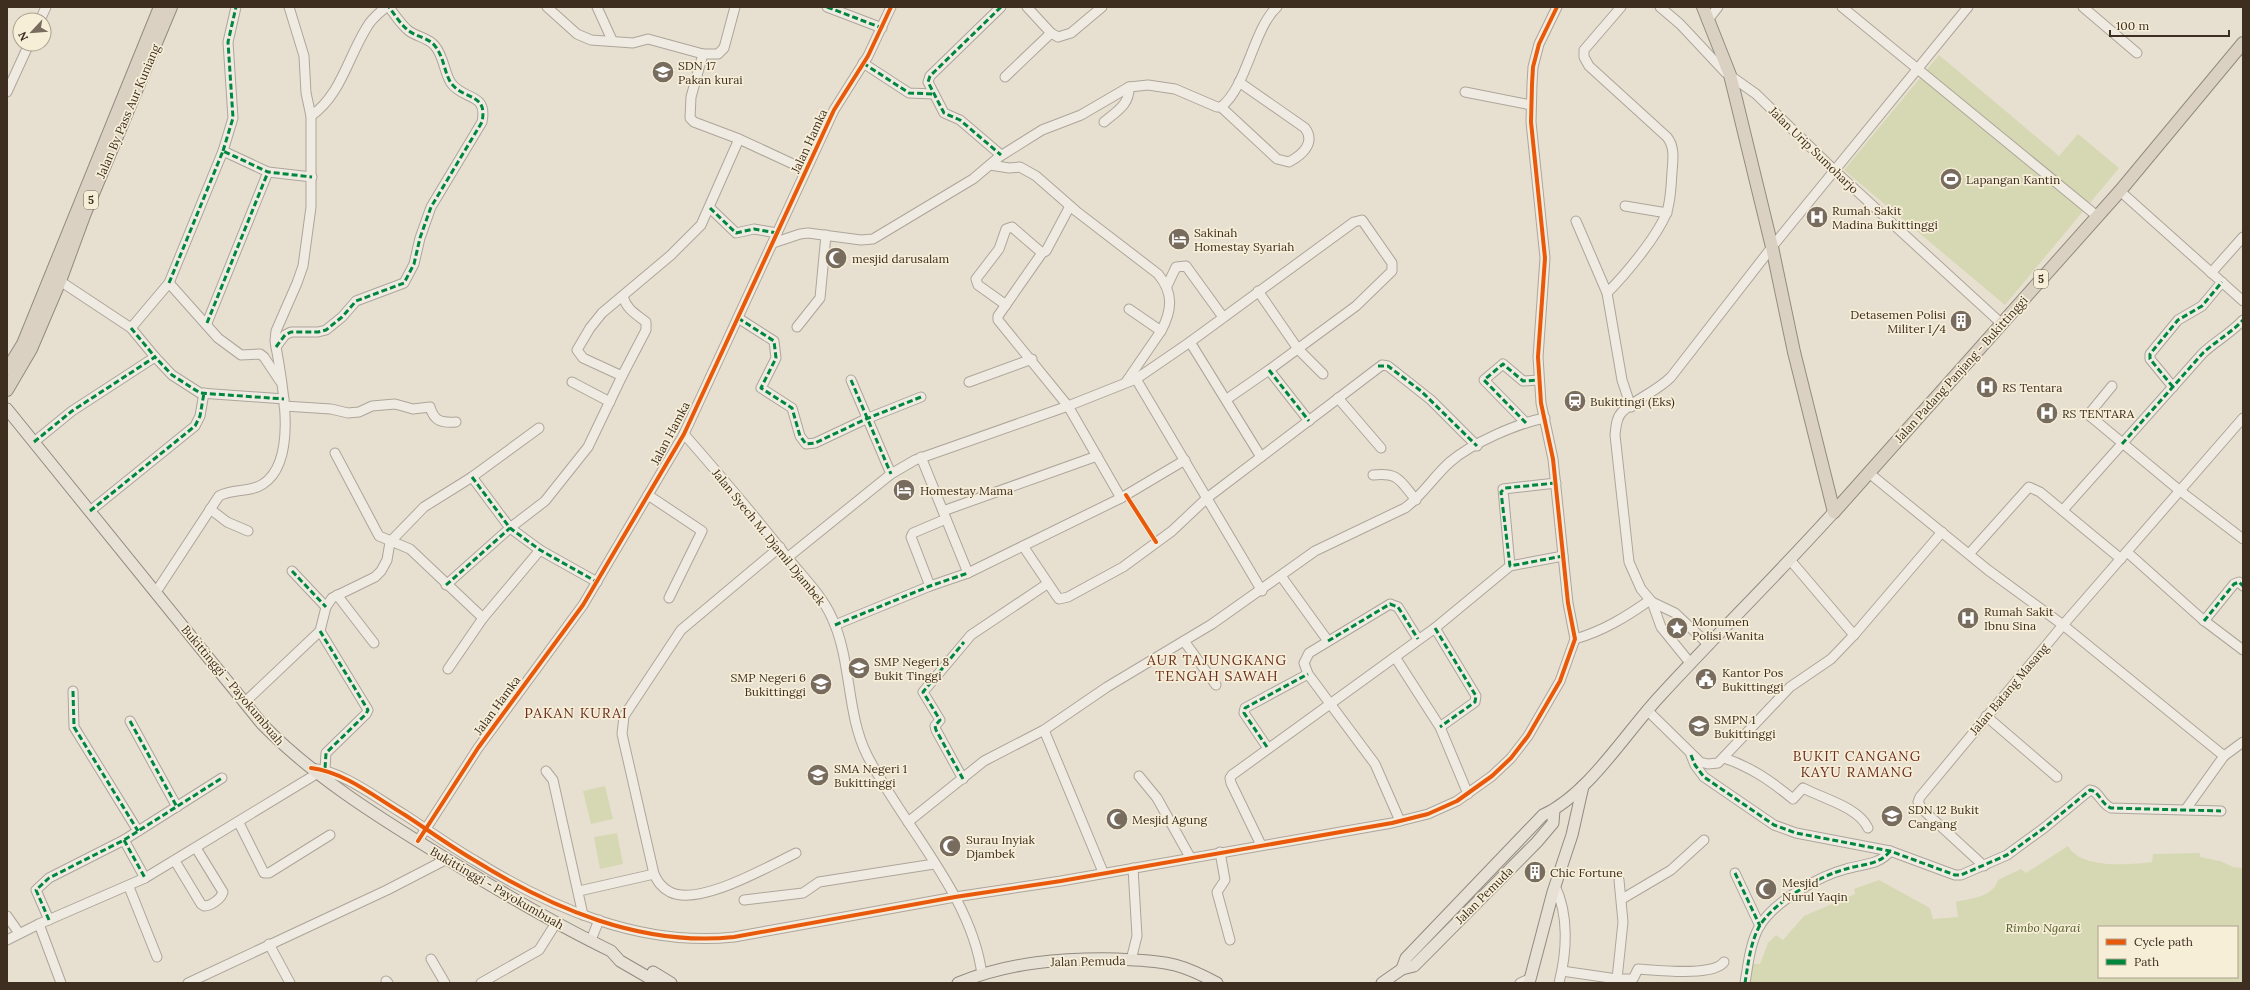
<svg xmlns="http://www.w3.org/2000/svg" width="2250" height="990" font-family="Lora,serif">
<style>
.green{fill:#d6d7b3;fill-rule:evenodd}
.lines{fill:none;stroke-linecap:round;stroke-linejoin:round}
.minor-casing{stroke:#ada599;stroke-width:11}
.major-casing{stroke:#928b80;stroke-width:13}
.highway-casing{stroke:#928b80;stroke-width:14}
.minor{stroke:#efebe3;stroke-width:9}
.major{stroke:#e6e1d4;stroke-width:11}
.highway{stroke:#dad1c2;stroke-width:12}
.quiet{stroke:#00873e;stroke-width:3;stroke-dasharray:6 3;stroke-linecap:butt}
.cycleway-casing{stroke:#f7eed8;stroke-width:6}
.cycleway{stroke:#e8590c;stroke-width:4}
.labels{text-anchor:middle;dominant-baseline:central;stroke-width:3.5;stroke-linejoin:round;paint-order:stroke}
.shield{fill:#f7eed8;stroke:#756857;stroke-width:1}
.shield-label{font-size:11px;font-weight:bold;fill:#3d2e20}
.poi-label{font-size:12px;fill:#3d2e20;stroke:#f7eed8;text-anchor:start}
.street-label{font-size:12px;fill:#3d2e20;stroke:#f7eed8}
.park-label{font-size:12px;font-style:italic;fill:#4d5a26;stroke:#f7eed8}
.quarter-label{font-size:14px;letter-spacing:1px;fill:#6b2e1e;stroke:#f7eed8}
</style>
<rect width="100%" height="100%" fill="#e7e0d1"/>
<g class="green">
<polygon points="1939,55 2059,156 2078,134 2119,168 2005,305 1844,170"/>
<polygon points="605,786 613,819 591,824 583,791"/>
<polygon points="617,833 623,864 600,869 594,837"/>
<path d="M2068 846C2080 869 2130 865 2152 862L2153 854 2200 853V857L2220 861 2233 867 2243 868V983H1744L1749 964H1760L1768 943 1776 935 1783 940 1804 916 1855 894 1854 889 1879 880 1930 908 1933 919 1958 917 1956 902C1972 898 1993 897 1998 880L2021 869 2026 873ZM2099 927H2237V977H2099Z"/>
</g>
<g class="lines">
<g class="minor-casing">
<g id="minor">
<polyline points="547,7 577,34 591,40 633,43 648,39 703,54"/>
<polyline points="597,7 612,40"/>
<polyline points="735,7 724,48 718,54 703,54 691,97 690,118 694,122 739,139 806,170"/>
<polyline points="827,7 882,28"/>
<polyline points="1001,7 930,76 928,82 944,113 960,120 1001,155"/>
<polyline points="1027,7 1051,33 1058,37 1071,33 1102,7"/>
<path d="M1621 7 1584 50V57L1589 66 1667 137C1675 147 1673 159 1672 172 1671 185 1671 202 1666 214 1656 238 1625 275 1607 293L1622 380 1631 407"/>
<polyline points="1660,7 1680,24 1725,72 1756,94 1835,171 2002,324"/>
<polyline points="1842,7 2097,216"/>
<polyline points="2083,7 2137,53"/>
<polyline points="40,20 46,7"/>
<polyline points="1707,21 1718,7"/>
<polyline points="863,63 909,93 934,94"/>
<polyline points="1005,77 1051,33"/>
<polyline points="7,92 29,44"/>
<polyline points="1465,92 1531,105"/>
<path d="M1221 107 1277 159 1289 162C1302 155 1316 143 1305 128L1239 82"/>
<path d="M311 116C341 95 348 57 367 27 371 19 379 13 386 7"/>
<path d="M1104 122C1117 111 1130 104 1129 87"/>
<polyline points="223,151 233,118 228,42 236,7"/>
<path d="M990 165 1009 168 1020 167 1036 176 1076 211 1158 274C1174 293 1172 311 1161 331"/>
<polyline points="2120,191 2243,301"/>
<polyline points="1070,206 1046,251 1042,253 998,316 998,320 1068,406 1121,498"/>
<polyline points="1625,206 1667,213"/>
<polyline points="710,208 736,233 754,229 777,233"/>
<polyline points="1576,221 1607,293"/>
<path d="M773 243 800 234 808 233 861 240 873 239 973 179 999 157 1042 130 1081 115 1129 87 1148 85 1175 89 1217 107H1221C1247 87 1253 29 1277 7"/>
<polyline points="2211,273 2243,237"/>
<polyline points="60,281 131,328 169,283 218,338 241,355 260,354 264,357 280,381"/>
<polyline points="169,283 223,151 268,172 312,177"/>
<polyline points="1167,286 1176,267 1186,266 1223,317"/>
<polyline points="1258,291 1298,349 1323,374"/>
<polyline points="1006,305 978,285 976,279 999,249 1006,229 1012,227 1042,253"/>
<polyline points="738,318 774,341 776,358 761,388 792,408 800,436 806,444 815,443 866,419 921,397"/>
<polyline points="207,323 268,172"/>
<polyline points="797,327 820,298 826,235"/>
<polyline points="131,328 155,357"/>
<polyline points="1190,342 1261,457"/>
<path d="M276 347 285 335 291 332H318L326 330 342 317 356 301 404 283 414 264 420 238 431 207 482 122C488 92 464 101 451 83 444 72 444 57 435 46 429 38 417 37 409 31 401 25 395 15 389 7"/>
<polyline points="1269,370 1309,421"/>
<path d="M622 376 646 330V322C636 314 626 309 623 296"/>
<polyline points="1136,379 1190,342 1354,222 1362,220 1392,263 1392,271 1356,306 1269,370 1227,399"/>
<polyline points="851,380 891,474"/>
<polyline points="572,382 610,402"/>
<polyline points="969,382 1032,359"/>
<polyline points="1126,382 1161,331 1129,309"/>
<polyline points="2112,386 2089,414 2090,416 2179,490 2243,539"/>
<polyline points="2173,387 2150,359 2150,354 2178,320 2202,306 2222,282"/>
<polyline points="1338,398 1381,448"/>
<path d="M284 406 331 409 348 413 359 412 372 406 395 404 413 409 430 407C434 421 441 423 456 422"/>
<polyline points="1526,423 1484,380 1503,364 1523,381 1539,380"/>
<path d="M684 434C719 474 754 515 787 557 802 576 822 595 832 618 852 661 846 713 867 755 903 826 972 895 982 975"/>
<polyline points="34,442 72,411 155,357 172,375 200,393 284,399"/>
<polyline points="335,453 379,536 410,549 483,618"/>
<polyline points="921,457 968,573"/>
<polyline points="1869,473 1988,570 2063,625 2224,756"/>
<path d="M1373 475C1399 472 1400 481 1416 500"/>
<polyline points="472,477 510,528 540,550 597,582"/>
<polyline points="648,495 702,531 669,598"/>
<polyline points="210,509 227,522 248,531"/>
<path d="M2063 510 2203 353C2216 341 2231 333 2243 320"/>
<polyline points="90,511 195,426 200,416 204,393"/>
<polyline points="943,511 1097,456"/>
<polyline points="1023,546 1056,595 1059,599 1068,597 1123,567 1172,531 1207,498 1382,365 1388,366 1431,400 1477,446"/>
<path d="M780 547 681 630 624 716 622 734 654 874C658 882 661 887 670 892 699 907 769 866 796 853"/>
<polyline points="2127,552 2202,619 2243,650"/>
<polyline points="1969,554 2029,487 2040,492 2121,559"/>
<polyline points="787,558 891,474 915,460 1068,406 1136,379 1262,591"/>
<polyline points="1791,561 1854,635"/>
<polyline points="1510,566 1503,489 1556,483"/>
<polyline points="292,571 326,607"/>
<polyline points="1281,576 1328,641"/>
<polyline points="446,585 510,528 545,501 588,447 622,376 583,358 577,350 590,328 602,313 671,255 701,225 739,139"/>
<polyline points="930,586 911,537 913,533 946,519"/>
<path d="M156 592 219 496C233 488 250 493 263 484 300 460 281 377 275 341L276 331 297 283 303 266 311 207V116L306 93 304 56 289 7"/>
<polyline points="337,595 374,643"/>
<polyline points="1652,602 1661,627 1691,664"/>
<polyline points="2204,621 2234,584 2239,582 2243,586"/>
<polyline points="835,625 930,586 968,573 1121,498 1185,460"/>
<polyline points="1435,628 1476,696 1475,702 1440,727"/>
<polyline points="320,631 368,710 366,714 326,753 325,769"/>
<path d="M1575 639C1603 631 1626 617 1650 600"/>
<polyline points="1184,641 1216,685"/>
<path d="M1709 645 1675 613 1652 602 1641 589 1629 562 1615 435C1616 427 1616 418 1622 412 1637 398 1656 392 1671 377L1772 247 1968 7"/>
<polyline points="1395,657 1440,727 1468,794"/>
<polyline points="448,669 483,618 540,550"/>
<polyline points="73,691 74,727 138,831"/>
<polyline points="245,702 320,631 326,607 332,598 375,577 381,571 387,560 390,542 424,507 472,477 539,428"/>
<polyline points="1647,710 1700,762 1708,764 1718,763 1790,687 1831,659 1854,635 1942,532"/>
<polyline points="1986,716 2057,777"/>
<polyline points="130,721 177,807"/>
<polyline points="1044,730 1103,872"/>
<polyline points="1267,747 1244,713 1245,708 1308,674"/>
<path d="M1691 755 1695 765 1704 777 1774 825 1796 833 1890 851 1955 875H1961L2007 855 2044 828 2090 790C2099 791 2101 804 2111 808L2221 811"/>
<path d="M1724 758C1751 767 1771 781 1793 799L1803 788C1824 799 1858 807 1868 828"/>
<path d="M311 768C345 772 376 798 405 815 428 830 450 846 474 860 551 908 641 947 734 937L955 897 1061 881 1392 823 1428 814 1457 801 1492 776 1511 758 1528 736 1560 681 1575 639 1568 603 1553 459 1541 403 1538 357 1545 258 1531 122 1532 84 1533 67 1539 44 1557 7"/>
<polyline points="546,771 553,780 583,915"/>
<polyline points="1139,776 1157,798 1190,857"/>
<polyline points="963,779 936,730 935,726 940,720 923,692 971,635 1047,584"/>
<polyline points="2186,809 2224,756 2243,742"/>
<polyline points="1400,821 1375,764 1308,674 1304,663 1309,653 1390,604 1398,607 1418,639"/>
<path d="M908 822 984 761 1044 730 1107 687 1212 624 1315 551 1405 508C1423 495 1434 476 1450 462 1472 443 1518 423 1545 418"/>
<polyline points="239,823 264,873 269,873 330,835"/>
<polyline points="124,840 145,878"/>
<polyline points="418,841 478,748 583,605 684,434 834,110 868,56 891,7"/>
<polyline points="1261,845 1231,783 1230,778 1232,775 1435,628 1510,566 1563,556"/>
<polyline points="1220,852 1225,880 1217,892 1230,940"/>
<path d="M175 861 201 904 204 906C211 906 221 899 223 892L196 848"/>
<polyline points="1984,866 1922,809 1918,802 1920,797 2063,625 2243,418"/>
<polyline points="1735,873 1760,926"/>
<path d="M1555 886C1569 915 1567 952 1559 983"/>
<polyline points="129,887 157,957"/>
<polyline points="579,891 654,874"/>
<polyline points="1622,899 1671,870 1704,840"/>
<polyline points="744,900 803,893 819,882 934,864"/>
<polyline points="7,916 19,933"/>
<polyline points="49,920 36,890 49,878 124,840 222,778"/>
<polyline points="39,924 61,983"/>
<polyline points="7,940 39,924 145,878 318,773"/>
<polyline points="591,940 599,920"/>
<polyline points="269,944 290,983"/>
<polyline points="431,959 445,983"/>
<polyline points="1131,960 1137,936 1133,868"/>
<path d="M1562 971 1617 979H1633L1638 969C1656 970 1713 977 1724 962"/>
<polyline points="1617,979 1623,922 1619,880"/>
<polyline points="386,981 388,983"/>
<polyline points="188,983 387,890 447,859"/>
<polyline points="481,983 539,950 556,923"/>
<polyline points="1520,983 1529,979"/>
<path d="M1745 983C1748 965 1750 944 1759 927 1773 902 1819 876 1846 869 1862 864 1880 865 1890 851"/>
</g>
</g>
<g class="major-casing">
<g id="major">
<path d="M7 409 262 724C313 776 375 815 437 853 494 888 551 922 611 951L620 961 658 983"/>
<path d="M1402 969 1406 958 1543 815C1589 794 1626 732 1661 695 1718 633 1778 574 1834 512"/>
<polyline points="653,972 671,983"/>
<path d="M958 983C1009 962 1063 958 1117 959 1137 960 1156 960 1175 965 1190 969 1204 976 1217 983"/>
<polyline points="1382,983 1402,969 1414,966 1431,949 1537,842 1553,823 1554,810"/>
<polyline points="1529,983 1553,892 1572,835 1583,786"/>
</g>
</g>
<g class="highway-casing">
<g id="highway">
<polyline points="1703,7 1730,75 1734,91 1772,247 1794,352 1834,512"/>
<polyline points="7,370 23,344 160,7"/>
<polyline points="7,390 31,349 60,281 85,213 171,7"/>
<polyline points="1834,512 2120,191 2243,43"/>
</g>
</g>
<use href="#minor" class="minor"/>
<use href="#major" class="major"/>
<use href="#highway" class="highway"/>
<g class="quiet">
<polyline points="827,7 882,28"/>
<polyline points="1001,7 930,76 928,82 944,113 960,120 1001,155"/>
<polyline points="863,63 909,93 934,94"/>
<polyline points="223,151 233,118 228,42 236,7"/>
<polyline points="710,208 736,233 754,229 777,233"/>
<polyline points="169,283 223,151 268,172 312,177"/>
<polyline points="738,318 774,341 776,358 761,388 792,408 800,436 806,444 815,443 866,419 921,397"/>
<polyline points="207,323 268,172"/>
<polyline points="131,328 155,357"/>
<path d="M276 347 285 335 291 332H318L326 330 342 317 356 301 404 283 414 264 420 238 431 207 482 122C488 92 464 101 451 83 444 72 444 57 435 46 429 38 417 37 409 31 401 25 395 15 389 7"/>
<polyline points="1378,366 1388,366 1421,391 1477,446"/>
<polyline points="1269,370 1309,421"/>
<polyline points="851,380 891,474"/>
<polyline points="2173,387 2150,359 2150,354 2178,320 2202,306 2222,282"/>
<polyline points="1526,423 1484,380 1503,364 1523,381 1539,380"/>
<polyline points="34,442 72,411 155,357 172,375 200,393 284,399"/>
<path d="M2122 444 2203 353C2216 341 2231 333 2243 320"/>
<polyline points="472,477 510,528 540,550 597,582"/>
<polyline points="1556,483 1505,488 1501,492 1510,566 1563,556"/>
<polyline points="90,511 195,426 200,416 204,393"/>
<polyline points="292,571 326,607"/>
<polyline points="446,585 510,528"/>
<polyline points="2204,621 2234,584 2239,582 2243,586"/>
<polyline points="835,625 930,586 968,573"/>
<polyline points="1435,628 1476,696 1475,702 1440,727"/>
<polyline points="320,631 368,710 366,714 326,753 325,769"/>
<polyline points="1328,641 1390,604 1398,607 1418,639"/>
<polyline points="73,691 74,727 138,831"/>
<polyline points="130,721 177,807"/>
<polyline points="1267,747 1244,713 1245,708 1308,674"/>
<path d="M1691 755 1695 765 1704 777 1774 825 1796 833 1890 851 1955 875H1961L2007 855 2044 828 2090 790C2099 791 2101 804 2111 808L2221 811"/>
<polyline points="963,779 936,730 935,726 940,720 923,692 964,642"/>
<polyline points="124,840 145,878"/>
<polyline points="1735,873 1760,926"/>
<polyline points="49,920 36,890 49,878 124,840 222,778"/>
<path d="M1745 983C1748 965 1750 944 1759 927 1773 902 1819 876 1846 869 1862 864 1880 865 1890 851"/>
</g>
<g class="cycleway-casing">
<g id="cycleway">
<polyline points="1126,495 1156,542"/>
<path d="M311 768C345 772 376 798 405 815 428 830 450 846 474 860 551 908 641 947 734 937L955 897 1061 881 1392 823 1428 814 1457 801 1492 776 1511 758 1528 736 1560 681 1575 639 1568 603 1553 459 1541 403 1538 357 1545 258 1531 122 1532 84 1533 67 1539 44 1557 7"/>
<polyline points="418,841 478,748 583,605 684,434 834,110 868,56 891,7"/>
</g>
</g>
<use href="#cycleway" class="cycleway"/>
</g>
<defs>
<g id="school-disc" transform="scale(1.15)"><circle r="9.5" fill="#786c5e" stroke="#f7eed8"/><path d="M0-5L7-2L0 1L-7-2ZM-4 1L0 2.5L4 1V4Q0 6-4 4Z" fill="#fff"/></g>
<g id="stadium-disc" transform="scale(1.15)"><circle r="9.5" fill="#786c5e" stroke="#f7eed8"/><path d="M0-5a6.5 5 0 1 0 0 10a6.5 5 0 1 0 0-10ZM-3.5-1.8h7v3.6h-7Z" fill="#fff"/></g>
<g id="hospital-disc" transform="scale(1.15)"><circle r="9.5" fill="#786c5e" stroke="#f7eed8"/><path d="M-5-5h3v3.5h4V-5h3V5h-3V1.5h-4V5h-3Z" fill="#fff"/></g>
<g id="hotel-disc" transform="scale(1.15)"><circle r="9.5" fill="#786c5e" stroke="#f7eed8"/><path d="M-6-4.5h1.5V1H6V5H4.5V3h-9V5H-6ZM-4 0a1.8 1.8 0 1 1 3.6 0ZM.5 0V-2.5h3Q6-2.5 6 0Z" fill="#fff"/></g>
<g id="mosque-disc" transform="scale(1.15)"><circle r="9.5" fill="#786c5e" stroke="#f7eed8"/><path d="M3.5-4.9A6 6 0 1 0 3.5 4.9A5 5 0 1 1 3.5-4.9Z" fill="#fff"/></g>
<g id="building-disc" transform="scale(1.15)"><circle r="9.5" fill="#786c5e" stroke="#f7eed8"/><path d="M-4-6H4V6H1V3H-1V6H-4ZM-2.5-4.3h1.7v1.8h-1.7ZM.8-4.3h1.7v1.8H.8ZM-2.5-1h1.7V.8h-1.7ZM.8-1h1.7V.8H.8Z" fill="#fff"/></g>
<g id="station-disc" transform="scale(1.15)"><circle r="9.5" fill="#786c5e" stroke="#f7eed8"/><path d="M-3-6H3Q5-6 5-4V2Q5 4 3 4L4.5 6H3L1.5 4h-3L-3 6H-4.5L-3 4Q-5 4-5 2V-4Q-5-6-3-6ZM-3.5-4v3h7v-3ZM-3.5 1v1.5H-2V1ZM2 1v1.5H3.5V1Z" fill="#fff"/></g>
<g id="sight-disc" transform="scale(1.15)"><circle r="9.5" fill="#786c5e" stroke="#f7eed8"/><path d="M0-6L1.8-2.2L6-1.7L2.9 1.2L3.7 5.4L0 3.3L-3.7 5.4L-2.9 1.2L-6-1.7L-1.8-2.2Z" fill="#fff"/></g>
<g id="civic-disc" transform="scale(1.15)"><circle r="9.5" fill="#786c5e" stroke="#f7eed8"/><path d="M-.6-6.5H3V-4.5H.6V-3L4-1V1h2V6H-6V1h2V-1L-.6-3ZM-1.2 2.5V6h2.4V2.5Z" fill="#fff"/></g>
</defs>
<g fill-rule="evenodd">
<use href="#school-disc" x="663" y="72"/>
<use href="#stadium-disc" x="1951" y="179"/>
<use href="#hospital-disc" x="1817" y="217"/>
<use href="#hotel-disc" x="1179" y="239"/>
<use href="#mosque-disc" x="836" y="258"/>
<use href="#building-disc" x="1961" y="321"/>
<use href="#hospital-disc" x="1987" y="387"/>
<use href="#station-disc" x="1575" y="401"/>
<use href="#hospital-disc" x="2047" y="413"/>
<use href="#hotel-disc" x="904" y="490"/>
<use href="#hospital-disc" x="1968" y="618"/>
<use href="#sight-disc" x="1677" y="628"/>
<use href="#school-disc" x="859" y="668"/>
<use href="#civic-disc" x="1706" y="679"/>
<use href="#school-disc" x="821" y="684"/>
<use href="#school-disc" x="1699" y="726"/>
<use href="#school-disc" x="818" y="775"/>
<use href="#school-disc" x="1892" y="816"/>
<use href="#mosque-disc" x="1117" y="819"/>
<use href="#mosque-disc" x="950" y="846"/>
<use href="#building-disc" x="1535" y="872"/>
<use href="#mosque-disc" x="1766" y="889"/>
</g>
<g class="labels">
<g class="shield">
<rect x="84" y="191" width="14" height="18" rx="3"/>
<rect x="2034" y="270" width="14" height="18" rx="3"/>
</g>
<g class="shield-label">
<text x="91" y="200">5</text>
<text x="2041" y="279">5</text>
</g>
<g class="poi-label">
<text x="678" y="65">SDN 17<tspan x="678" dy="14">Pakan kurai</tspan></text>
<text x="1966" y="179">Lapangan Kantin</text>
<text x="1832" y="210">Rumah Sakit<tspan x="1832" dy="14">Madina Bukittinggi</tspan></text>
<text x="1194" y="232">Sakinah<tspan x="1194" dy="14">Homestay Syariah</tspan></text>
<text x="852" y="258">mesjid darusalam</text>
<text x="1946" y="314" text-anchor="end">Detasemen Polisi<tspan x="1946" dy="14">Militer I/4</tspan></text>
<text x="2002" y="387">RS Tentara</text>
<text x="1590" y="401">Bukittingi (Eks)</text>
<text x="2062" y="413">RS TENTARA</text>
<text x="920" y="490">Homestay Mama</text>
<text x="1984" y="611">Rumah Sakit<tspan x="1984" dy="14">Ibnu Sina</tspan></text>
<text x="1692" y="621">Monumen<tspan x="1692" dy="14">Polisi Wanita</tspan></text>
<text x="874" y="661">SMP Negeri 8<tspan x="874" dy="14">Bukit Tinggi</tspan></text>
<text x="1722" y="672">Kantor Pos<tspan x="1722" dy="14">Bukittinggi</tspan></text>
<text x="806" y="677" text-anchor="end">SMP Negeri 6<tspan x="806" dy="14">Bukittinggi</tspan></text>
<text x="1714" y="719">SMPN 1<tspan x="1714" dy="14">Bukittinggi</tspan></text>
<text x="834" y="768">SMA Negeri 1<tspan x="834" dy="14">Bukittinggi</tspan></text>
<text x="1908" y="809">SDN 12 Bukit<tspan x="1908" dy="14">Cangang</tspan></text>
<text x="1132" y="819">Mesjid Agung</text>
<text x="966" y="839">Surau Inyiak<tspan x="966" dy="14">Djambek</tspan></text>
<text x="1550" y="872">Chic Fortune</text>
<text x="1782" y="882">Mesjid<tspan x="1782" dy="14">Nurul Yaqin</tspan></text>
</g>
<g class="street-label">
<text transform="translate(128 111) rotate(-67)">Jalan By Pass Aur Kuniang</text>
<text transform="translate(809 141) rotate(-65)">Jalan Hamka</text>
<text transform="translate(1814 150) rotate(44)">Jalan Urip Sumoharjo</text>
<text transform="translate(1961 369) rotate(-48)">Jalan Padang Panjang - Bukittinggi</text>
<text transform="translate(670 433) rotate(-62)">Jalan Hamka</text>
<text transform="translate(769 537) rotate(51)">Jalan Syech M. Djamil Djambek</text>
<text transform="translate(233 685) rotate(50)">Bukittinggi - Payokumbuah</text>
<text transform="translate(2009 689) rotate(-50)">Jalan Batang Masang</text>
<text transform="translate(497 705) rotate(-54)">Jalan Hamka</text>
<text transform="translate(497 888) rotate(30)">Bukittinggi - Payokumbuah</text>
<text transform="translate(1484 895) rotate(-45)">Jalan Pemuda</text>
<text transform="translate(1088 961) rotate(-1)">Jalan Pemuda</text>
</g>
<g class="park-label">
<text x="2043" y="927">Rimbo Ngarai</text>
</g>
<g class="quarter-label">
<text x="1217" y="660">AUR TAJUNGKANG<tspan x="1217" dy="16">TENGAH SAWAH</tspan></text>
<text x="576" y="713">PAKAN KURAI</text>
<text x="1857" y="756">BUKIT CANGANG<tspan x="1857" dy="16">KAYU RAMANG</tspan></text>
</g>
</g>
<rect width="2250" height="990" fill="none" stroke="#3d2e20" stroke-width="16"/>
<rect x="2098" y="926" width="140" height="52" fill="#f7eed8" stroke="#ada18e"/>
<rect x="2106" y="939" width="20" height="6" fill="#e8590c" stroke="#ada18e"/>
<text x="2134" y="946" font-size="12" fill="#3d2e20">Cycle path</text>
<rect x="2106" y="959" width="20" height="6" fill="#00873e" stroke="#ada18e"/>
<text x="2134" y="966" font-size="12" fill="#3d2e20">Path</text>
<g transform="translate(32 32) rotate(244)"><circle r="19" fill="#f7eed8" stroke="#ada18e"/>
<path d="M0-3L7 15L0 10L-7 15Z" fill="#786c5e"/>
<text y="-6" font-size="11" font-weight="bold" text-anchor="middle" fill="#3d2e20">N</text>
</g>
<path d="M2110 30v6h119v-6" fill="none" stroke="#3d2e20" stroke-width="2"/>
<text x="2116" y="30" font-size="12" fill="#3d2e20" stroke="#f7eed8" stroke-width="3" paint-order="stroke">100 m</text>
</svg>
